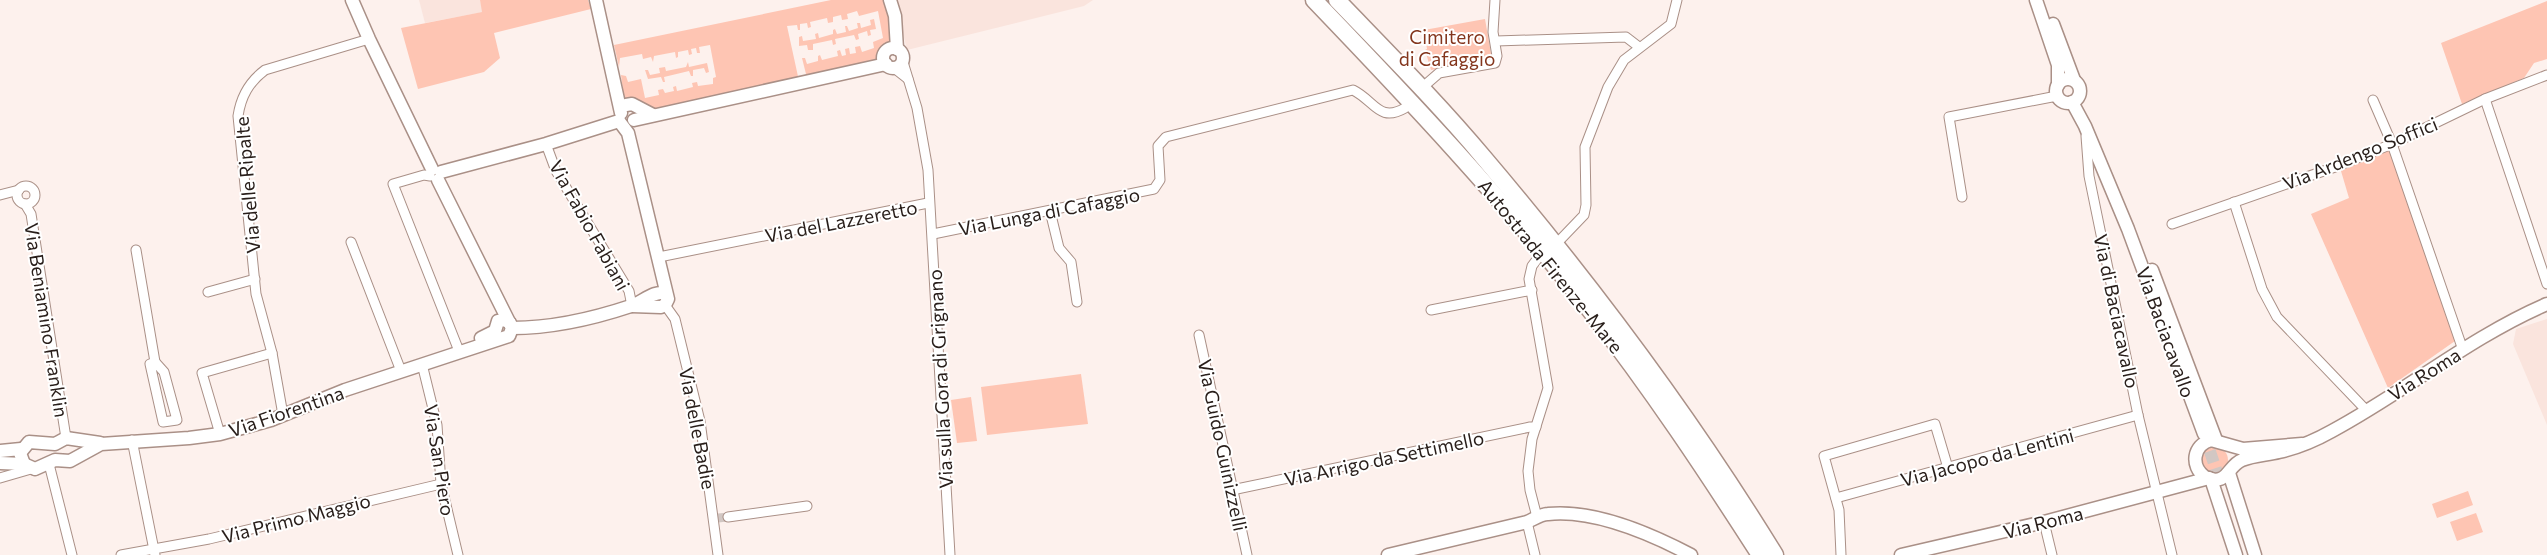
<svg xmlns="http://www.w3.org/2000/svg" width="2547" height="555" font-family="Commissioner,sans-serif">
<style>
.built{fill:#fae4dd}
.green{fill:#fec5b3}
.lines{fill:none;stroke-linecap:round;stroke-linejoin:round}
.street-tunnel{stroke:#d2c7c3;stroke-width:9;stroke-dasharray:9 4.5;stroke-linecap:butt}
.secondary-tunnel{stroke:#d2c7c3;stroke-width:12;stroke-dasharray:12 6;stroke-linecap:butt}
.street-casing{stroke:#aa9087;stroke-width:11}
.secondary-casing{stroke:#aa9087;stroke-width:15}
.highway-casing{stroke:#aa9087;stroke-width:19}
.street{stroke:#fff;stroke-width:9}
.secondary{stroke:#fff;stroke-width:12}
.highway{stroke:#fff;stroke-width:16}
.labels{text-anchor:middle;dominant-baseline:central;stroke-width:4;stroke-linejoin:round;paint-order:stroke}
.park-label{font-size:19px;fill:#84361d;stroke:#fff}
.street-label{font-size:19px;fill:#281e1a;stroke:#fff}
</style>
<rect width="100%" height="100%" fill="#fdf1ed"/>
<g class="built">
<polygon points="419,0 480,0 483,12 425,23"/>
<polygon points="895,0 1093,0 1084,6 907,50"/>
<polygon points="2547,319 2547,425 2513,344 2516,329"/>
</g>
<g class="green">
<polygon points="480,0 588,0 591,9 494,33 500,58 484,72 418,89 401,28 482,12"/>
<polygon points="831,0 886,0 892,38 878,59 874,60 875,63 807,77 806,74 802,58 805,58 807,64 818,61 818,56 820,55 822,60 838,56 837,51 840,50 842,56 846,55 845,49 849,48 850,54 856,53 855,47 860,46 862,52 874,48 873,42 883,38 878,11 859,16 857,11 847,14 848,19 842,20 841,15 833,17 833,22 828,23 827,18 810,22 811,27 808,28 807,23 800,24 800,30 798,30 797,25 787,26 799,81 655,110 624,99 621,75 626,76 628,82 641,79 645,98 659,95 658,90 663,89 665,93 674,91 673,87 676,86 677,91 693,87 692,83 697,82 698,86 713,84 713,78 716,77 710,45 699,47 700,53 697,53 696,48 691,49 692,54 689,55 688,50 678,52 678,57 676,58 675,52 654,56 653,62 651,57 643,59 642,54 620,58 619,67 614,45"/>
<polygon points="2547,1 2547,59 2534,63 2524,78 2462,104 2441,43"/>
<polygon points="874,19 876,29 870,30 871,35 868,36 867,31 858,34 859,39 856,40 854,35 835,39 836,44 833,45 832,40 813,44 813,50 808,50 807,45 799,46 799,37 802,36 803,41 816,39 815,34 818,33 819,38 833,34 833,30 835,29 837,34 846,32 845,26 847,26 849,31 858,28 857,23 860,23 861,28 871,25 870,20"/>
<polygon points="1485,19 1492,59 1431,70 1425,50 1427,49 1424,30"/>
<polygon points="688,62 689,67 707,63 709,72 706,73 704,68 693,70 693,76 691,76 689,71 664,77 665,82 663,82 661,77 648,79 645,70 648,70 650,75 660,73 659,68 665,67 666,71 686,67"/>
<polygon points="2390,149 2455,341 2388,388 2311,214 2349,198 2341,171"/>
<polygon points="1081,374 1088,424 987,435 981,387"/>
<polygon points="971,397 977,441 957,443 951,400"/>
<circle cx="2215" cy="460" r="13"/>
<polygon points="2468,491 2473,505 2437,518 2432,504"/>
<polygon points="2476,513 2483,532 2457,541 2450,522"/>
</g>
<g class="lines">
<polyline class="street-tunnel" points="718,518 728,517"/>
<polyline class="secondary-tunnel" points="2204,434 2221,484"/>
<g class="street-casing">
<g id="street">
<polyline points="1496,41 1626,37 1639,47"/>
<polyline points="903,62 917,108 928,170 950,555"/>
<polyline points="894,68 908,79"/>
<polyline points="1424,86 1439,73 1495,63 1497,56 1493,32 1495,0"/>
<polyline points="2485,99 2547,284"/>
<polyline points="2373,100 2392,144 2463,350"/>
<polyline points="2086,136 2089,176 2138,415 2172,555"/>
<polyline points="546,144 556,171 629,291 632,306"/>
<polyline points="430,176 424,175 393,184 459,351"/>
<circle cx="26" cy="195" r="9"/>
<polyline points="0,195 19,190"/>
<polyline points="1962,197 1949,117 2057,96"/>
<polyline points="2234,202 2262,289 2277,317 2366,410"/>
<polyline points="25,204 31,214 66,438"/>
<polyline points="1050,211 1059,248 1071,262 1077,302"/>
<polyline points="2172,224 2338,166 2392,144 2485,99 2547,75"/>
<path d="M933 234 1154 189 1160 180 1158 146 1166 137 1353 90C1375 101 1379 123 1405 108"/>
<polyline points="1560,240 1584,215 1586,205 1585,147 1608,87 1624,60 1671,24 1677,0"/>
<polyline points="351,242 401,371"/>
<polyline points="136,250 155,362"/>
<polyline points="659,257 928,203"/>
<polyline points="208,292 255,279"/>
<polyline points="665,305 675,319 700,421 718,555"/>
<polyline points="1431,310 1532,290"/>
<polyline points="1199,335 1247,555"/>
<polygon points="155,362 164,372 177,420 163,422 150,364"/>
<polyline points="422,364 437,425 441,484 458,555"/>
<path d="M283 415 272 353 256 294 238 116C241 96 249 82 265 70L369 39"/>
<polyline points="220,434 202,373 272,353"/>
<polyline points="132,440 155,555"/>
<polyline points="49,464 72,555"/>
<polyline points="0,478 31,469"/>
<polyline points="1232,490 1530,427 1536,427"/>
<polyline points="1836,498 2138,415"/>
<polyline points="728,517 807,506"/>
<polyline points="1537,517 1530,490 1528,471 1532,439 1548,388 1529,279 1532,266 1538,258"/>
<polyline points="1527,522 1535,555"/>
<polyline points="2044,522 2052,555"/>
<polyline points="121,555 209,539 441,484"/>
<polyline points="1841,555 1839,510 1824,456 1935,424 1948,468"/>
</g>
</g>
<g class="secondary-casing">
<g id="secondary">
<polyline points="352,0 369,39 432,169"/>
<polyline points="596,0 621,113"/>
<polyline points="890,0 895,16 897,49"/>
<polyline points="2036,0 2058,65 2058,85"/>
<polyline points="2053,24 2074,80"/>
<circle cx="893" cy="58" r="10"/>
<circle cx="2068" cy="91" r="12"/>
<polyline points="2072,102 2085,126 2128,229 2204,434"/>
<polyline points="626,105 632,104 653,115"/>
<polyline points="634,120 886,64"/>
<polyline points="619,121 628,133 668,299 665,305 661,307 632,306"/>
<polyline points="441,172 546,144 619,121"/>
<polyline points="2152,270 2216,440"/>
<path d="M512 328C553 328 592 319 631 306 641 303 656 289 665 294"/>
<polyline points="481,338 495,331 498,321 505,320 510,323"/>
<path d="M2302 444 2243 449 2211 440C2193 445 2190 466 2205 477 2228 487 2227 466 2242 460 2254 455 2267 455 2279 452 2297 448 2316 440 2332 431 2405 392 2470 337 2547 304"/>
<polyline points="0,451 21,449"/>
<polyline points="0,463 24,464 35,469 55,460 70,461 101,444 189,438 220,434 271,420 345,390 509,336 512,328 438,180"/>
<polyline points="24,464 20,453 29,442 55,444 66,438 100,443"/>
<polyline points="2229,473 2255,555"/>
<polyline points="2211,479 2236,555"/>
<path d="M1388 555 1527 522C1534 519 1541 514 1548 514 1595 509 1651 534 1691 555"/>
<polyline points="1901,555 2044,522 2209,478"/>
</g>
</g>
<g class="highway-casing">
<g id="highway">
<path d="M1314 0C1410 100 1505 201 1590 310 1651 388 1706 471 1760 555"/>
<path d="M1337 0C1387 52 1438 103 1484 158 1590 283 1689 415 1775 555"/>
</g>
</g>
<use href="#street" class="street"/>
<use href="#secondary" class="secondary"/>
<use href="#highway" class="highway"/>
</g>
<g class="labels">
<g class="park-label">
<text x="1447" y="36">Cimitero<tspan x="1447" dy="22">di Cafaggio</tspan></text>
</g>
<g class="street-label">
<text transform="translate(2360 153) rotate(-22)">Via Ardengo Soffici</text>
<text transform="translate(247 185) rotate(-95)">Via delle Ripalte</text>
<text transform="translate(1049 211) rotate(-11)">Via Lunga di Cafaggio</text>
<text transform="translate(841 221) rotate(-11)">Via del Lazzeretto</text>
<text transform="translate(590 225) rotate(61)">Via Fabio Fabiani</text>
<text transform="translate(1551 266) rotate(51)">Autostrada Firenze-Mare</text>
<text transform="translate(2117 311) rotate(78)">Via di Baciacavallo</text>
<text transform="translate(47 320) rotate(81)">Via Beniamino Franklin</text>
<text transform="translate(2166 332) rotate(70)">Via Baciacavallo</text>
<text transform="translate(2424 374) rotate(-32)">Via Roma</text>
<text transform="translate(940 379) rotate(-93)">Via sulla Gora di Grignano</text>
<text transform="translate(286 411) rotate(-19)">Via Fiorentina</text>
<text transform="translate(698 428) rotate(79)">Via delle Badie</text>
<text transform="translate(1223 445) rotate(78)">Via Guido Guinizzelli</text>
<text transform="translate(1987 457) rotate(-15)">Via Jacopo da Lentini</text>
<text transform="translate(1384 458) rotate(-12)">Via Arrigo da Settimello</text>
<text transform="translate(440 460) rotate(81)">Via San Piero</text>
<text transform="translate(296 518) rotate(-14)">Via Primo Maggio</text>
<text transform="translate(2043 522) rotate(-14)">Via Roma</text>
</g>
</g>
</svg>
